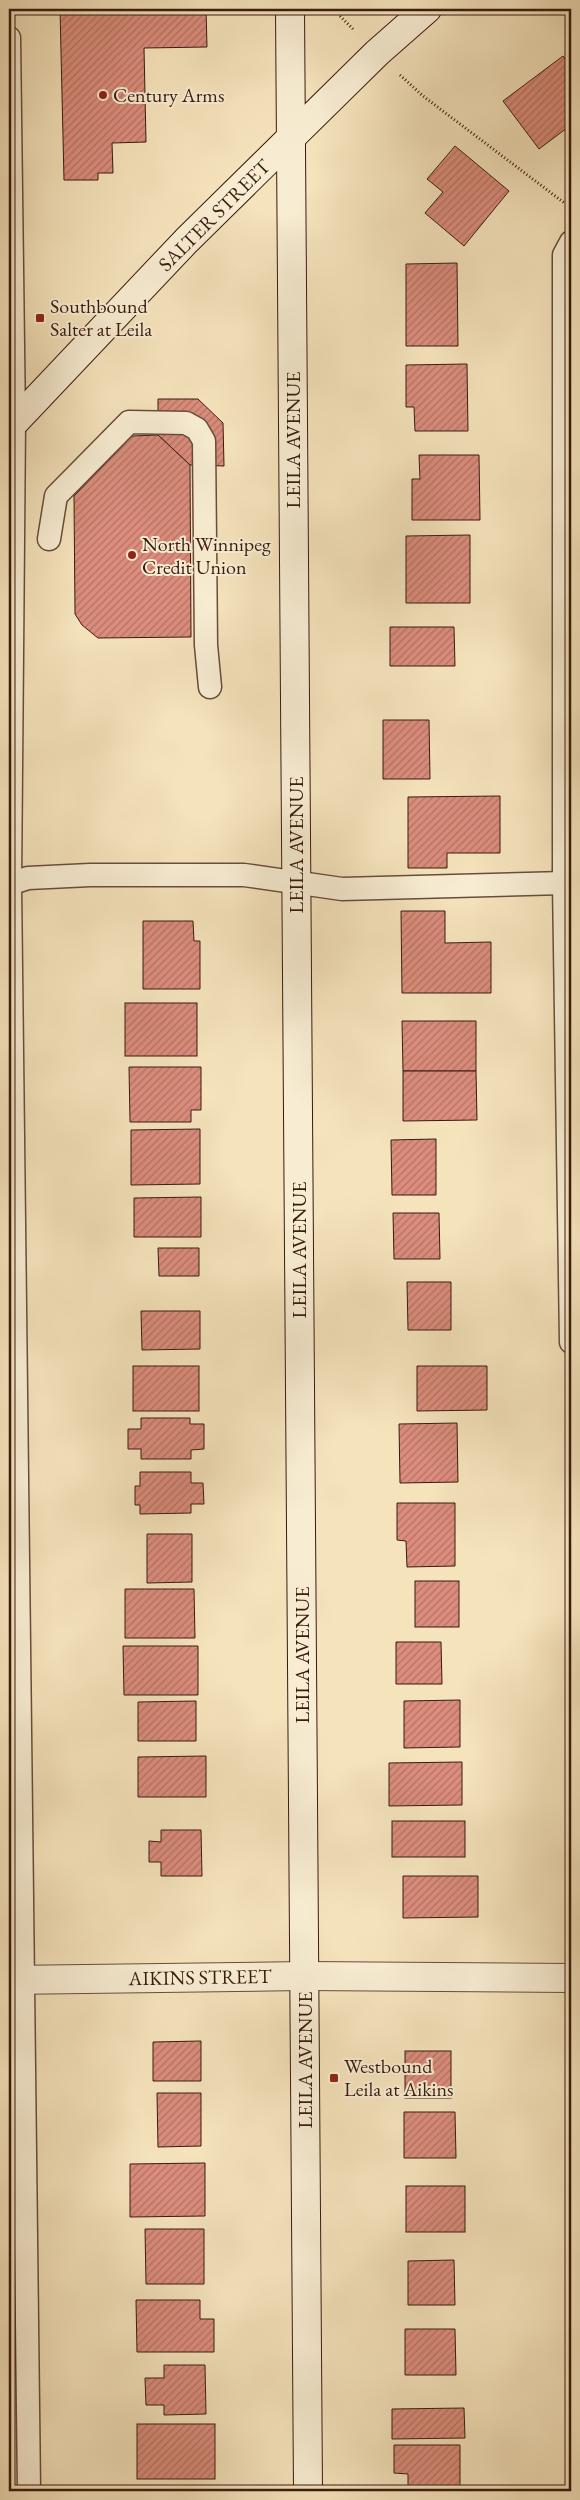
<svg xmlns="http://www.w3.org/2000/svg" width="580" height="2500" font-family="'EB Garamond',serif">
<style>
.grass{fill:url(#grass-dots);stroke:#797051}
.building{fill:url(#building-hatch);stroke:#381b10}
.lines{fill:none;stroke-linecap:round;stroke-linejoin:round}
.lane-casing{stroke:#674d3b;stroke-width:25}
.street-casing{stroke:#674d3b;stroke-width:30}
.secondary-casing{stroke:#381b10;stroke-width:30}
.path{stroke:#381b10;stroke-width:3;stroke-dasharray:1 2.5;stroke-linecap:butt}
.lane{stroke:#f8edd3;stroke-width:22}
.street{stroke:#f8edd3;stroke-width:28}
.secondary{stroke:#f8edd3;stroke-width:28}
.poi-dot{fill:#8f2418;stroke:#f8edd3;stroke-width:2}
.labels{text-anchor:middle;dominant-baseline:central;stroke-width:4;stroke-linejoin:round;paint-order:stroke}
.poi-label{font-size:20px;fill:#381b10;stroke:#f8edd3;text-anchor:start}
.street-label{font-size:20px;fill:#381b10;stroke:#f8edd3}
</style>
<defs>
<pattern id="grass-dots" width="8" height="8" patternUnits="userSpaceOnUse" patternTransform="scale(1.25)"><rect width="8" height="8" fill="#bac492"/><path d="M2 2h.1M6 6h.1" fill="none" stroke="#a1a87d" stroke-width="1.8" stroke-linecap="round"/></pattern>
<pattern id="building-hatch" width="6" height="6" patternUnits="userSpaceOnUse" patternTransform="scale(1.25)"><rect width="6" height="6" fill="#dc8d7d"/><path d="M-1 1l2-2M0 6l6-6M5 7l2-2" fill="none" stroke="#b37265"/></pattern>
</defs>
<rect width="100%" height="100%" fill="#f5e3bc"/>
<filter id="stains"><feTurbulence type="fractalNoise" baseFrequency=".004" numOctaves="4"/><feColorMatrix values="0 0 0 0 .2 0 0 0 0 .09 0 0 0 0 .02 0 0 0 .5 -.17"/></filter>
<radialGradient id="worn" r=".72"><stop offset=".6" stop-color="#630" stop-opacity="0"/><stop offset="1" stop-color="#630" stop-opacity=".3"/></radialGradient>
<polygon class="grass" points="9,2013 11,2016 9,2297"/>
<g class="building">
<polygon points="60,9 206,9 207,47 144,48 146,142 112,143 113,173 98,173 98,180 64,180"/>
<polygon points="563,56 571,67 571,125 539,149 503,101"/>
<polygon points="455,146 509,191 464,246 425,213 443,192 427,179"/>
<polygon points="457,263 458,346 406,346 406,264"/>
<polygon points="467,364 468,431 415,431 414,407 406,407 406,365"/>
<polygon points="158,399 198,399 223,423 224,466 190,465 158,435"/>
<polygon points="158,435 190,465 191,637 98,638 82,625 75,614 74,496 132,436"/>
<polygon points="419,455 479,455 480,520 412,520 412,479 420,479"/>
<polygon points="470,535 470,603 406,603 406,536"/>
<polygon points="390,627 454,627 455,666 390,666"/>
<polygon points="383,720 429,720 430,779 383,779"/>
<polygon points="500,796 500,853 447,853 447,868 408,868 408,797"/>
<polygon points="401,911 445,911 445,943 491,942 491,993 402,993"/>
<polygon points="143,921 193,921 194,941 200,941 200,989 143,989"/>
<rect x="125" y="1003" width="72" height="53"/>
<polygon points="402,1021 476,1021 476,1071 403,1071"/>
<polygon points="129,1067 201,1067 201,1110 191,1110 191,1122 130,1122"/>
<polygon points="403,1071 476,1071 477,1120 403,1121"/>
<polygon points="200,1129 200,1184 131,1185 131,1130"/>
<polygon points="436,1139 436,1195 392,1195 391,1140"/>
<polygon points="201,1197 201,1237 134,1237 134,1198"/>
<polygon points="393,1213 439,1213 440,1259 394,1259"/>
<polygon points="158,1248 199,1248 199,1276 159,1276"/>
<polygon points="407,1282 451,1282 451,1330 408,1330"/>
<polygon points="141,1311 200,1311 200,1349 142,1350"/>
<rect x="133" y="1366" width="66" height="45"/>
<polygon points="417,1366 487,1366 487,1410 417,1411"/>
<polygon points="141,1418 190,1418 190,1424 204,1424 204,1449 191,1450 191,1459 141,1459 141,1449 128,1449 128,1429 141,1429"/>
<polygon points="457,1423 458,1482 400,1483 399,1424"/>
<polygon points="140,1472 191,1472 191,1483 203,1483 204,1504 191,1504 191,1513 140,1514 140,1505 135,1505 135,1486 140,1486"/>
<polygon points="397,1503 455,1503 455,1566 407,1567 406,1541 397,1540"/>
<polygon points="147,1534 192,1534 192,1582 147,1583"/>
<rect x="415" y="1581" width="44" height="46"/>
<polygon points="125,1589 194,1589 195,1638 125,1638"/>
<polygon points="396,1642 441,1642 442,1684 396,1684"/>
<polygon points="123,1646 198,1646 198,1695 124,1695"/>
<polygon points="460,1700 460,1747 404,1748 404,1701"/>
<polygon points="196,1701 196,1741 138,1741 138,1702"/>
<polygon points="206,1756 206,1797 138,1797 138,1757"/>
<polygon points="462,1762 462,1805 389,1806 389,1763"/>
<rect x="392" y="1821" width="73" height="36"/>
<polygon points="161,1830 201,1830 202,1876 161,1876 161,1862 149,1862 149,1841 161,1842"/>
<polygon points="403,1876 478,1876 478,1917 403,1918"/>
<polygon points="201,2041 201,2081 153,2081 153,2042"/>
<rect x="405" y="2051" width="46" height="47"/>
<polygon points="157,2093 201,2093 201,2146 158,2147"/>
<polygon points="404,2112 455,2112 456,2158 404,2158"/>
<polygon points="205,2163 205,2216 130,2217 130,2164"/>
<rect x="406" y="2186" width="59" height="46"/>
<polygon points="145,2229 204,2229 204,2284 146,2284"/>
<polygon points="454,2260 455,2305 408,2305 408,2261"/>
<polygon points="136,2300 200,2300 200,2319 214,2319 214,2352 137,2352"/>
<polygon points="405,2329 455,2329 456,2375 405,2375"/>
<polygon points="164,2365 205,2365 206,2414 164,2415 164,2405 146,2405 145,2378 164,2378"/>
<polygon points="464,2408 465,2438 392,2439 392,2409"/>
<rect x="137" y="2424" width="78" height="55"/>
<polygon points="394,2445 460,2445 460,2487 408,2487 408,2474 394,2473"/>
</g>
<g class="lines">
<g class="lane-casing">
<g id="lane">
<polyline points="9,38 14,423 10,884 29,2491"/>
<polyline points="571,242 564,255 564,883 571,1342"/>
<polyline points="49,539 56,496 129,422 186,423 197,429 204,441 206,645 210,687"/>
<polyline points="9,884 28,878 90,875 244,875 342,889 564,883"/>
</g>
</g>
<g class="street-casing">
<polyline id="street" points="9,1980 304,1976 571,1978"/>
</g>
<g class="secondary-casing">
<g id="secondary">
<polyline points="290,9 308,2491"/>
<polyline points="9,428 186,241 377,53 427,9"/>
</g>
</g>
<g class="path">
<polyline points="340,16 353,29"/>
<polyline points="400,75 423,96 571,208"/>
</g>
<use href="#lane" class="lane"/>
<use href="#street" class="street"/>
<use href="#secondary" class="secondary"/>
</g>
<g class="poi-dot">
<circle cx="103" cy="95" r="5"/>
<rect x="35" y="313" width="10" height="10" rx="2.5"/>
<circle cx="132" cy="555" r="5"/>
<rect x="329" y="2073" width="10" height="10" rx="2.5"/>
</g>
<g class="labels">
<g class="poi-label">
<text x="113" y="95">Century Arms</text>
<text x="50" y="306">Southbound<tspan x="50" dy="23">Salter at Leila</tspan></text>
<text x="142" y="544">North Winnipeg<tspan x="142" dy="23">Credit Union</tspan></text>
<text x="344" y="2066">Westbound<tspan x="344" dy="23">Leila at Aikins</tspan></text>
</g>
<g class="street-label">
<text transform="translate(214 215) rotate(-45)">SALTER STREET</text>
<text transform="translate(293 440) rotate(-90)">LEILA AVENUE</text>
<text transform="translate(296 845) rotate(-90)">LEILA AVENUE</text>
<text transform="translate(299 1250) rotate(-90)">LEILA AVENUE</text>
<text transform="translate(302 1655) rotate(-90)">LEILA AVENUE</text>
<text transform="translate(200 1977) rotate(-1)">AIKINS STREET</text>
<text transform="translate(305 2060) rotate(-90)">LEILA AVENUE</text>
</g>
</g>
<rect width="580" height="2500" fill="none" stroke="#f5e3bc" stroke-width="30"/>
<rect x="10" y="10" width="560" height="2480" fill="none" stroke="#381b10" stroke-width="2.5"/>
<rect x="15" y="15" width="550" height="2470" fill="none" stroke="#381b10"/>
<rect width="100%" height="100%" filter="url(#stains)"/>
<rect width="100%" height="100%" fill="url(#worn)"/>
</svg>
